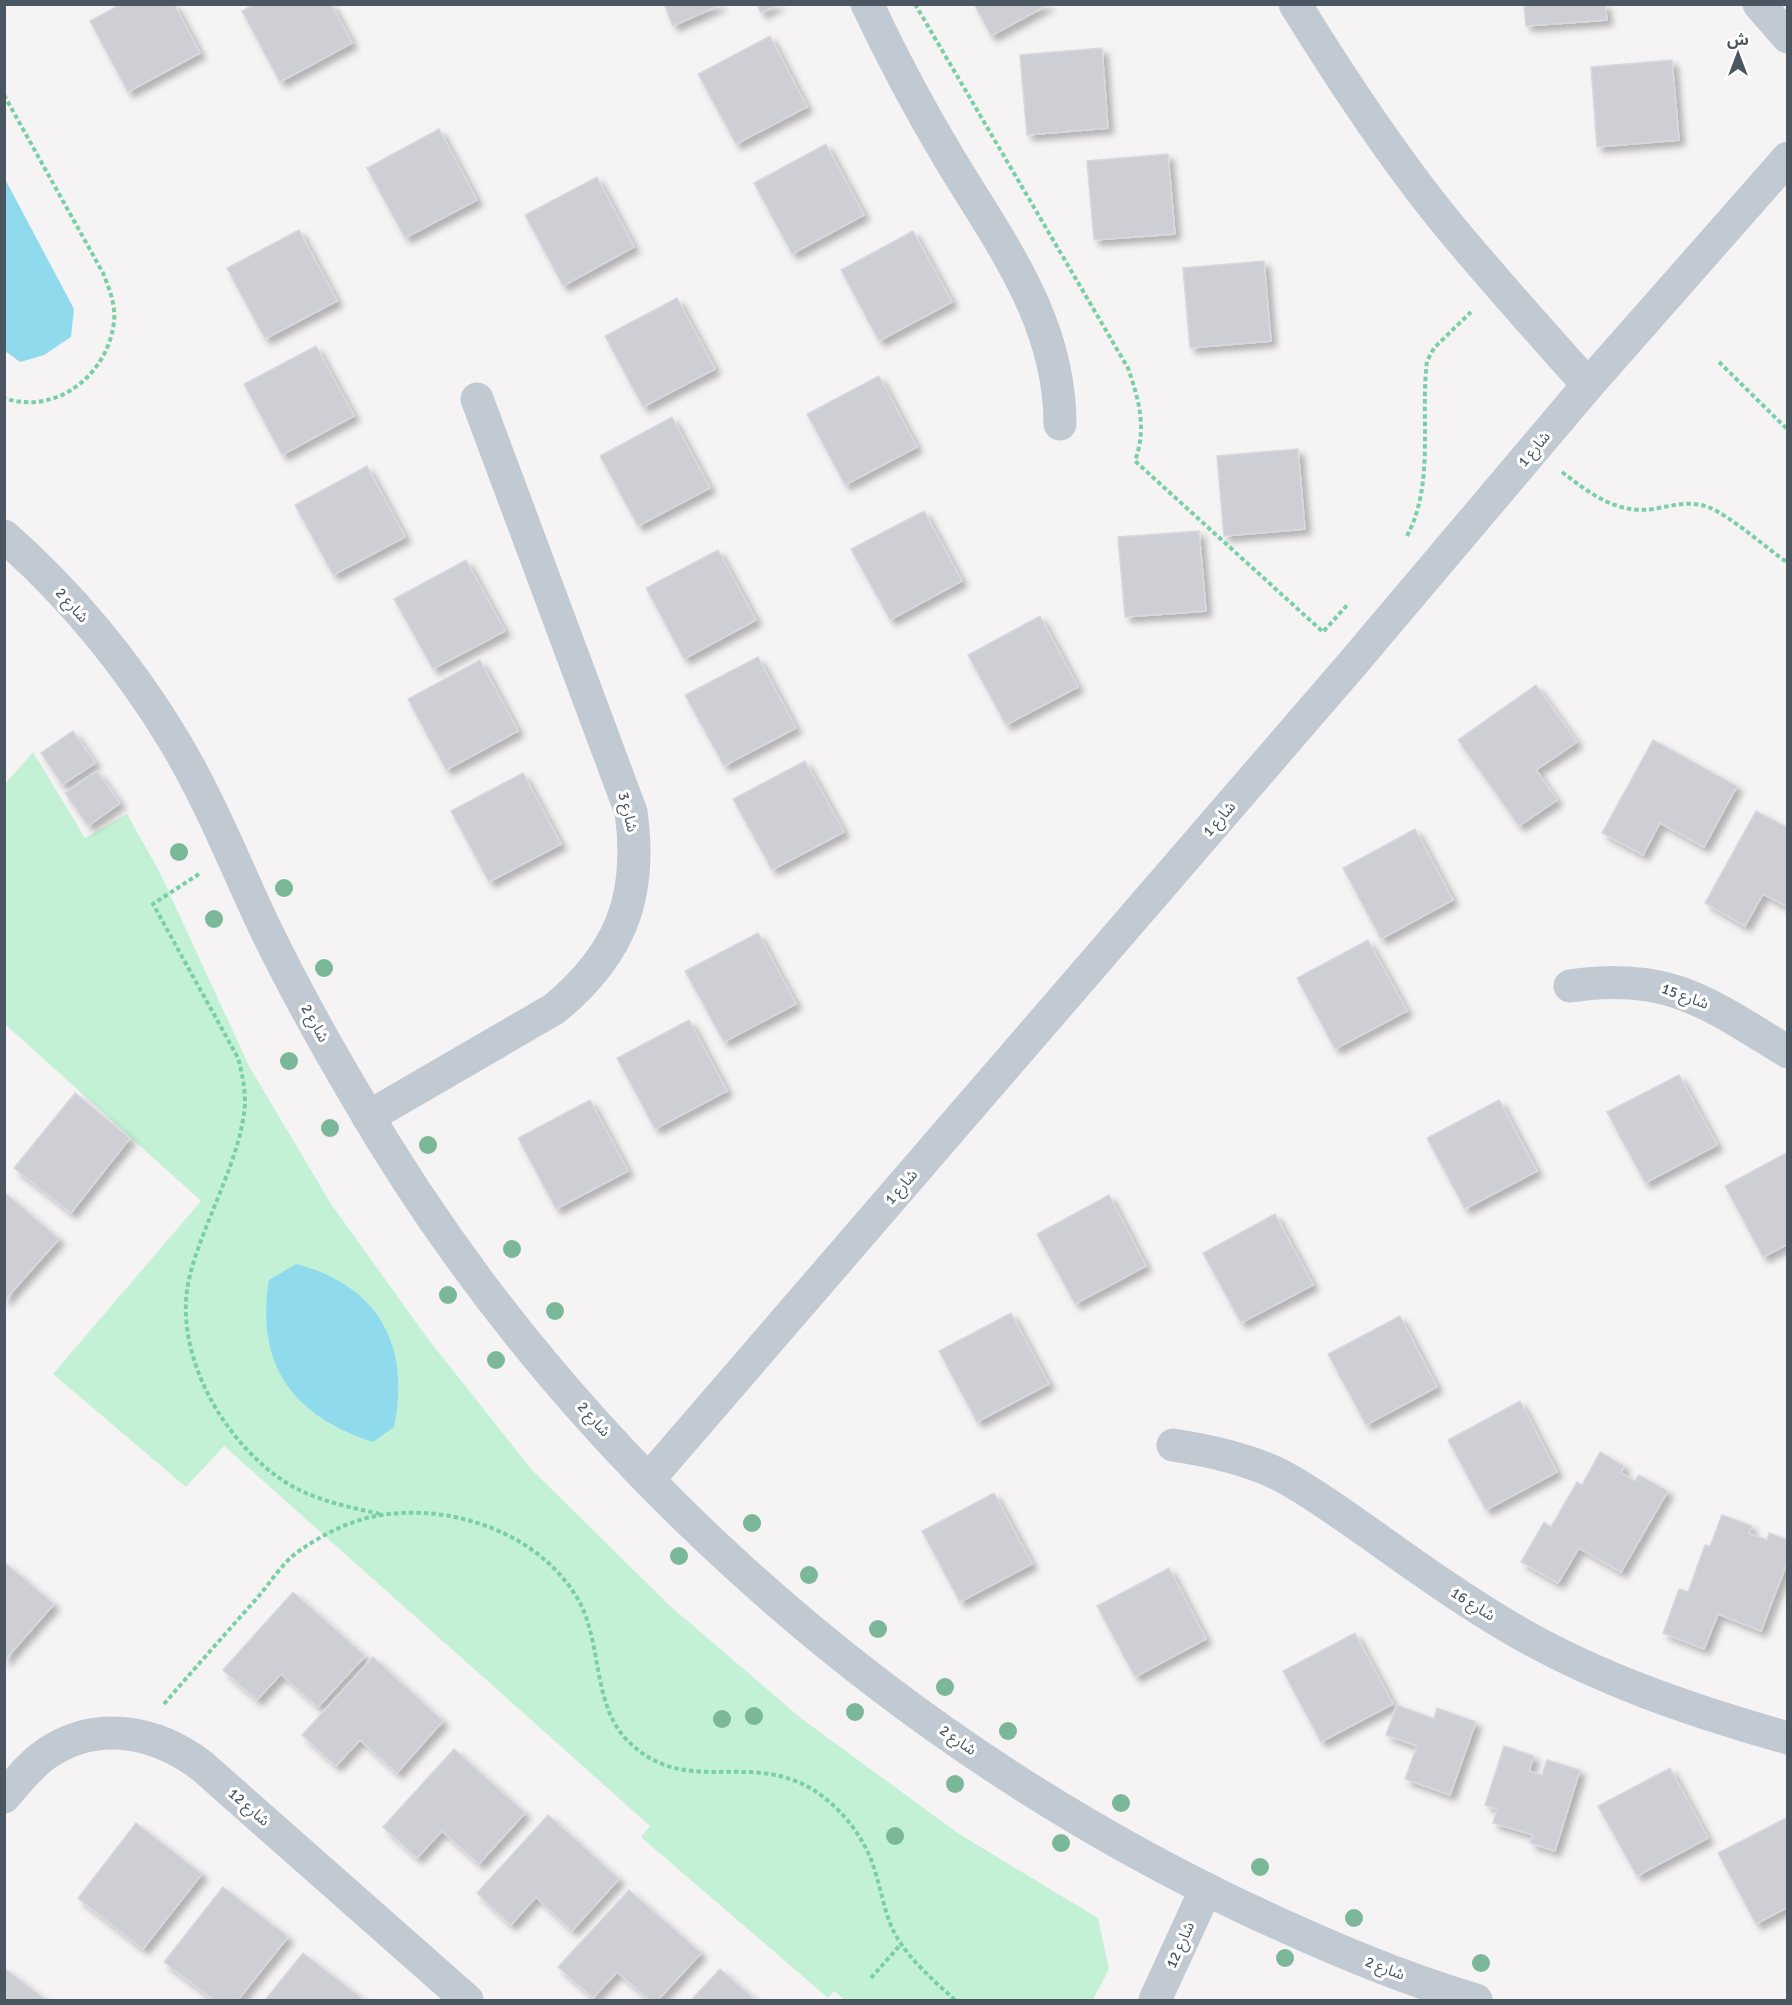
<svg xmlns="http://www.w3.org/2000/svg" width="1792" height="2005" font-family="Signika,'Noto Sans Arabic',sans-serif">
<style>
.green{fill:#c3f1d5}
.water{fill:#90daee}
.building{fill:#cdcfd5;stroke:#d7d9de;stroke-width:1.5;filter:url(#shadow)}
.lines{fill:none;stroke-linecap:round;stroke-linejoin:round}
.path{stroke:#7ad0a6;stroke-width:4;stroke-dasharray:4.5 3;stroke-linecap:butt}
.minor{stroke:#c1cad2;stroke-width:33}
.tree{fill:#7bb799}
.labels{text-anchor:middle;dominant-baseline:central;stroke-width:6;stroke-linejoin:round;paint-order:stroke}
.street-label{font-size:15px;fill:#4a5661;stroke:#fff}
</style>
<defs>
<filter id="shadow"><feDropShadow dx="5.5" dy="5.5" stdDeviation="3" flood-color="#0004"/></filter>
</defs>
<rect width="100%" height="100%" fill="#f5f3f3"/>
<polygon class="green" points="33,752 85,838 127,814 159,871 249,1066 331,1204 428,1339 532,1470 669,1605 802,1719 959,1834 1098,1918 1109,1969 1093,2000 845,2000 834,1991 828,1998 641,1837 650,1826 224,1446 186,1487 53,1374 201,1201 5,1024 5,784"/>
<g class="water">
<polygon points="5,179 74,309 71,337 44,355 20,362 5,351"/>
<path d="M296 1264C378 1285 411 1345 394 1427L373 1442C293 1416 255 1365 269 1280Z"/>
</g>
<g class="building">
<polygon points="121,4 174,4 200,53 128,92 90,21"/>
<polygon points="254,4 331,4 352,43 280,82 242,11"/>
<polygon points="664,4 722,4 673,26"/>
<polygon points="757,4 779,4 761,13"/>
<polygon points="974,4 1049,4 991,36"/>
<polygon points="1524,4 1605,4 1607,20 1526,26"/>
<polygon points="770,36 807,107 736,144 698,74"/>
<polygon points="1102,48 1108,128 1027,135 1020,55"/>
<polygon points="1672,60 1679,140 1597,147 1591,67"/>
<polygon points="439,129 477,200 405,238 367,168"/>
<polygon points="826,144 864,215 792,254 754,183"/>
<polygon points="1168,154 1175,234 1094,240 1087,161"/>
<polygon points="597,177 634,247 563,286 525,215"/>
<polygon points="299,230 337,301 265,339 227,268"/>
<polygon points="913,231 952,302 879,341 841,270"/>
<polygon points="1264,261 1271,341 1190,348 1183,268"/>
<polygon points="677,298 715,369 643,407 605,336"/>
<polygon points="316,346 354,416 282,455 244,384"/>
<polygon points="879,376 917,447 845,485 807,414"/>
<polygon points="672,417 710,488 638,526 600,456"/>
<polygon points="1298,449 1305,529 1224,536 1217,456"/>
<polygon points="367,466 405,537 333,575 295,505"/>
<polygon points="924,511 962,581 890,620 851,549"/>
<polygon points="1199,531 1206,611 1125,617 1118,537"/>
<polygon points="718,550 756,620 684,659 646,588"/>
<polygon points="466,560 505,631 433,669 394,599"/>
<polygon points="1040,616 1078,687 1006,725 968,655"/>
<polygon points="758,657 796,728 724,766 685,695"/>
<polygon points="480,660 518,731 446,770 408,699"/>
<polygon points="1536,685 1577,742 1536,770 1557,800 1519,826 1458,740"/>
<polygon points="73,731 95,763 62,785 41,753"/>
<polygon points="1653,740 1737,786 1704,847 1660,823 1643,855 1602,833"/>
<polygon points="805,761 844,832 772,870 733,799"/>
<polygon points="97,771 120,803 88,826 65,793"/>
<polygon points="523,773 561,844 489,882 451,811"/>
<polygon points="1756,811 1788,828 1788,907 1763,894 1745,926 1705,903"/>
<polygon points="1415,829 1453,900 1381,939 1343,868"/>
<polygon points="758,933 796,1004 724,1042 685,971"/>
<polygon points="1368,940 1407,1011 1335,1049 1297,978"/>
<polygon points="689,1020 727,1091 655,1129 617,1058"/>
<polygon points="1679,1075 1717,1145 1645,1183 1607,1112"/>
<polygon points="75,1093 130,1138 71,1213 14,1168"/>
<polygon points="590,1100 628,1171 556,1209 518,1138"/>
<polygon points="1499,1100 1537,1171 1465,1209 1427,1138"/>
<polygon points="1788,1152 1788,1244 1763,1257 1725,1186"/>
<polygon points="4,1192 59,1239 4,1301"/>
<polygon points="1109,1195 1146,1266 1075,1304 1037,1234"/>
<polygon points="1275,1214 1313,1285 1241,1323 1203,1253"/>
<polygon points="1011,1313 1049,1384 977,1422 939,1351"/>
<polygon points="1400,1316 1437,1387 1366,1425 1328,1354"/>
<polygon points="1520,1401 1557,1472 1486,1510 1448,1440"/>
<polygon points="1600,1452 1624,1466 1621,1473 1635,1481 1639,1475 1668,1491 1621,1572 1579,1548 1558,1583 1521,1562 1544,1522 1551,1527 1577,1482 1582,1485"/>
<polygon points="994,1493 1032,1564 960,1602 922,1531"/>
<polygon points="1722,1515 1752,1526 1749,1533 1767,1540 1769,1533 1788,1540 1788,1560 1761,1631 1718,1614 1704,1649 1663,1633 1679,1589 1688,1592 1705,1545 1710,1546"/>
<polygon points="4,1562 54,1604 4,1661"/>
<polygon points="1169,1568 1206,1639 1135,1677 1097,1606"/>
<polygon points="293,1592 365,1656 318,1707 281,1674 257,1700 223,1670"/>
<polygon points="1355,1633 1393,1704 1321,1742 1283,1671"/>
<polygon points="373,1657 443,1721 397,1773 360,1740 336,1766 302,1735"/>
<polygon points="1397,1705 1434,1719 1437,1708 1476,1722 1450,1795 1405,1779 1417,1746 1386,1735"/>
<polygon points="1504,1746 1534,1756 1529,1771 1542,1775 1547,1760 1580,1770 1555,1851 1530,1843 1533,1835 1493,1823 1497,1809 1485,1805"/>
<polygon points="454,1749 525,1813 479,1864 442,1831 417,1858 383,1827"/>
<polygon points="1670,1768 1708,1838 1637,1876 1598,1806"/>
<polygon points="548,1815 619,1879 572,1931 536,1897 511,1925 477,1893"/>
<polygon points="1788,1817 1788,1907 1756,1924 1718,1853"/>
<polygon points="136,1823 202,1874 143,1949 78,1898"/>
<polygon points="223,1887 288,1937 238,2000 214,2000 164,1962"/>
<polygon points="629,1890 701,1953 658,2000 650,2000 617,1972 593,1998 558,1967"/>
<polygon points="303,1953 364,2000 265,2000"/>
<polygon points="4,1968 46,2000 4,2000"/>
<polygon points="720,1969 755,2000 691,2000"/>
</g>
<g class="lines">
<g class="path">
<path d="M915 4 1128 368C1139 400 1147 428 1135 461L1323 632 1349 603"/>
<path d="M4 95 103 273C109 288 116 305 114 322 108 374 57 416 4 398"/>
<polyline points="1719,362 1788,430"/>
<path d="M1562 472C1591 494 1616 514 1653 509 1672 506 1689 500 1708 507 1731 516 1766 548 1788 563"/>
<path d="M1407 536C1435 483 1420 418 1427 361L1434 348 1471 312"/>
<path d="M199 874 153 904 238 1058C242 1073 245 1087 245 1102 243 1155 203 1222 190 1275 170 1352 225 1446 290 1485 318 1501 349 1507 380 1514"/>
<path d="M164 1704C195 1668 226 1633 258 1597 270 1583 283 1562 299 1551 323 1534 353 1519 382 1515 453 1504 537 1533 576 1596 603 1639 591 1701 626 1739 683 1799 746 1750 812 1789 839 1806 861 1833 872 1862 880 1884 883 1907 892 1928 905 1956 932 1979 955 2000"/>
<polyline points="871,1978 901,1944"/>
</g>
<g class="minor">
<path d="M867 4C892 57 919 108 949 158 1000 243 1060 320 1060 424"/>
<path d="M1295 4C1340 77 1387 149 1441 216 1488 274 1538 329 1588 385"/>
<polyline points="1759,4 1788,37"/>
<path d="M4 536C71 595 129 666 175 742 210 801 235 864 264 926 292 984 323 1040 356 1096 559 1447 881 1735 1247 1909 1322 1944 1398 1977 1476 2000"/>
<path d="M1570 986C1668 971 1708 1003 1788 1052"/>
<path d="M368 1117 554 1009C620 955 643 897 631 812L477 399"/>
<path d="M1173 1445C1211 1451 1248 1459 1282 1476 1310 1491 1336 1510 1362 1528 1410 1562 1458 1597 1509 1627 1595 1678 1692 1711 1788 1738"/>
<polyline points="649,1479 1353,663 1588,385 1788,158"/>
<path d="M4 1797C17 1782 30 1765 46 1754 97 1719 156 1731 202 1766L467 2000"/>
<polyline points="1155,2000 1206,1889"/>
</g>
</g>
<g class="tree">
<circle cx="179" cy="852" r="9"/>
<circle cx="284" cy="888" r="9"/>
<circle cx="214" cy="919" r="9"/>
<circle cx="324" cy="968" r="9"/>
<circle cx="289" cy="1061" r="9"/>
<circle cx="330" cy="1128" r="9"/>
<circle cx="428" cy="1145" r="9"/>
<circle cx="512" cy="1249" r="9"/>
<circle cx="448" cy="1295" r="9"/>
<circle cx="555" cy="1311" r="9"/>
<circle cx="496" cy="1360" r="9"/>
<circle cx="752" cy="1523" r="9"/>
<circle cx="679" cy="1556" r="9"/>
<circle cx="809" cy="1575" r="9"/>
<circle cx="878" cy="1629" r="9"/>
<circle cx="945" cy="1687" r="9"/>
<circle cx="855" cy="1712" r="9"/>
<circle cx="754" cy="1716" r="9"/>
<circle cx="722" cy="1719" r="9"/>
<circle cx="1008" cy="1731" r="9"/>
<circle cx="955" cy="1784" r="9"/>
<circle cx="1121" cy="1803" r="9"/>
<circle cx="895" cy="1836" r="9"/>
<circle cx="1061" cy="1843" r="9"/>
<circle cx="1260" cy="1867" r="9"/>
<circle cx="1354" cy="1918" r="9"/>
<circle cx="1285" cy="1958" r="9"/>
<circle cx="1481" cy="1963" r="9"/>
</g>
<g class="labels">
<g class="street-label">
<text transform="translate(1534 449) rotate(-50)">شارع 1</text>
<text transform="translate(72 605) rotate(48)">شارع 2</text>
<text transform="translate(628 812) rotate(76)">شارع 3</text>
<text transform="translate(1219 819) rotate(-49)">شارع 1</text>
<text transform="translate(1685 996) rotate(20)">شارع 15</text>
<text transform="translate(315 1023) rotate(61)">شارع 2</text>
<text transform="translate(901 1187) rotate(-49)">شارع 1</text>
<text transform="translate(594 1419) rotate(48)">شارع 2</text>
<text transform="translate(1473 1604) rotate(32)">شارع 16</text>
<text transform="translate(958 1740) rotate(35)">شارع 2</text>
<text transform="translate(249 1807) rotate(41)">شارع 12</text>
<text transform="translate(1180 1945) rotate(-66)">شارع 12</text>
<text transform="translate(1385 1968) rotate(21)">شارع 2</text>
</g>
</g>
<rect width="1792" height="2005" fill="none" stroke="#4a5661" stroke-width="12"/>
<g transform="translate(1738 54)" stroke="#ffffff" stroke-width="4.5" paint-order="stroke">
<path d="M0-4.5L10 22L0 15L-10 22Z" fill="#4a5661"/>
<text y="-9" font-size="16" font-weight="bold" text-anchor="middle" fill="#4a5661">ش</text>
</g>
</svg>
